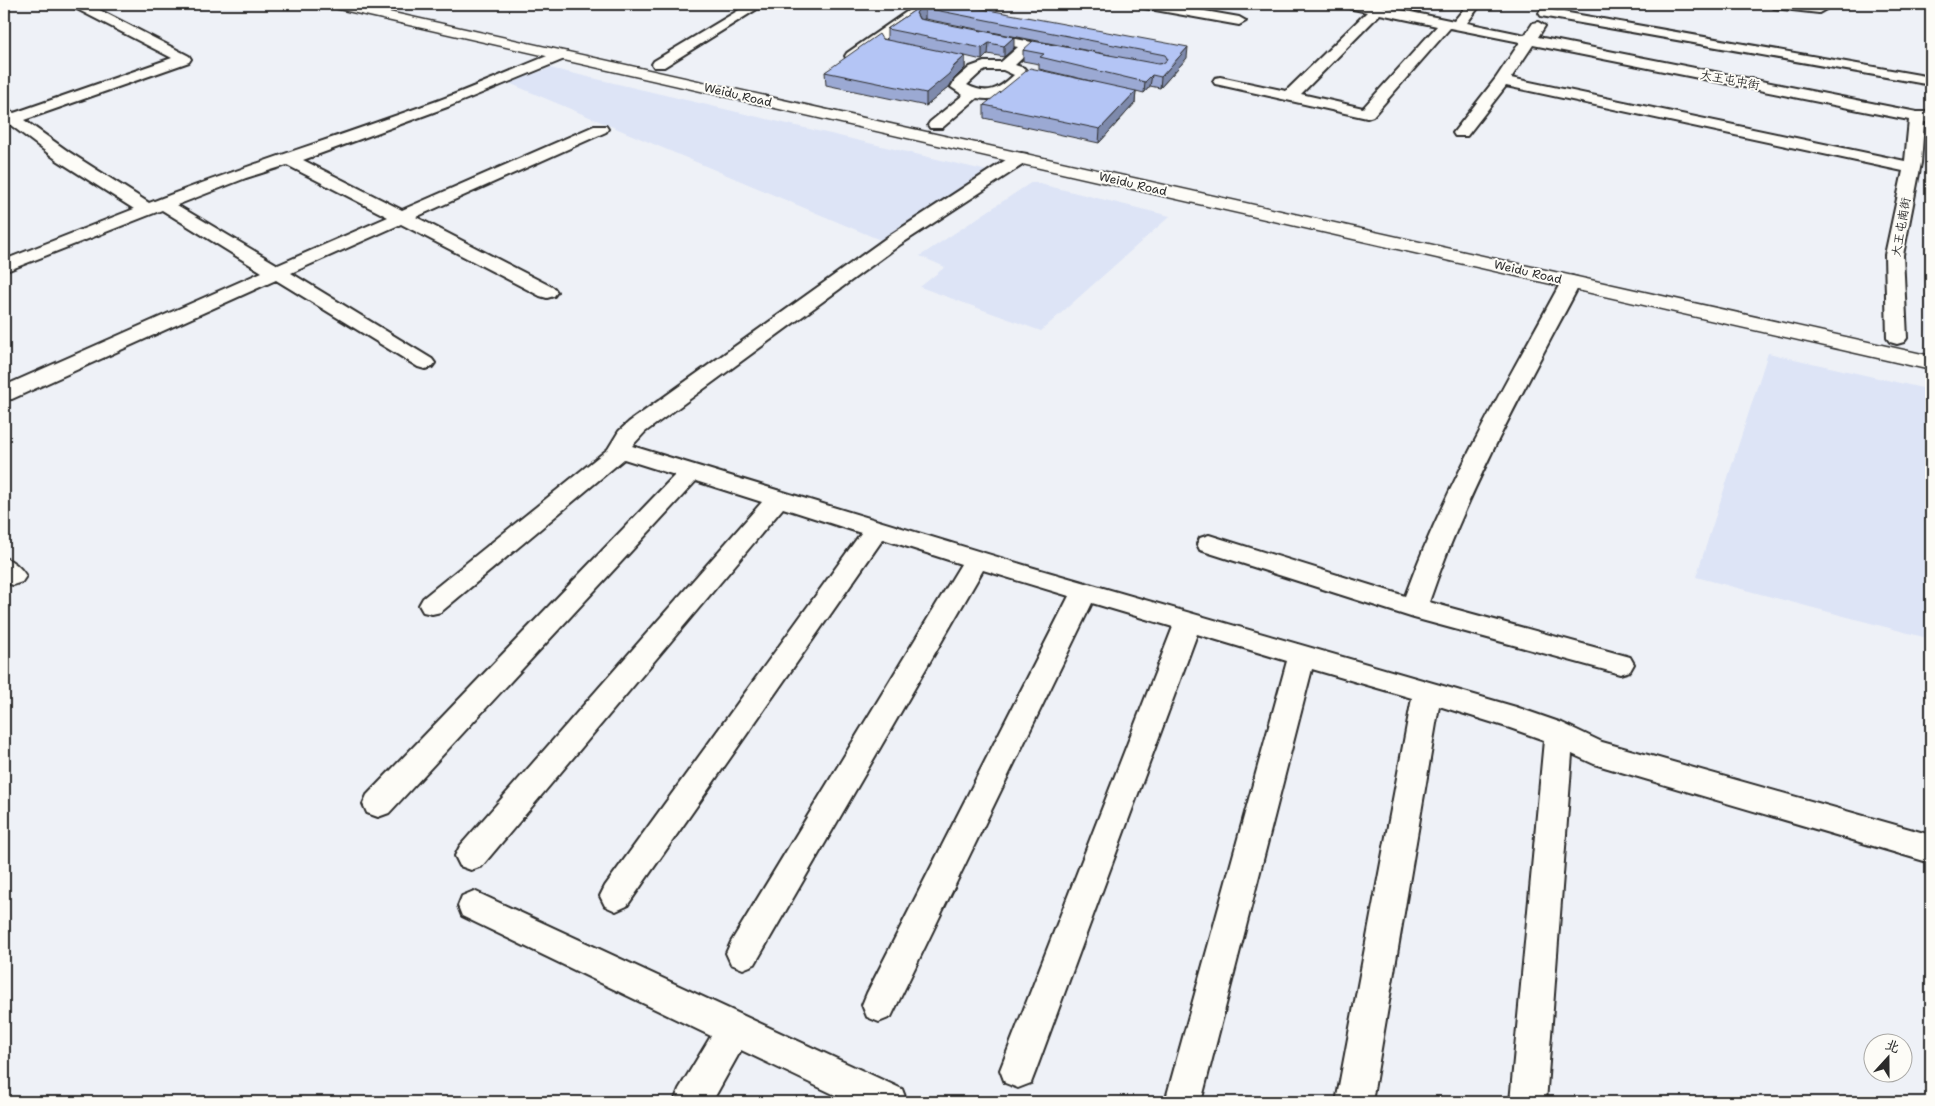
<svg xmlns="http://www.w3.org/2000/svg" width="1935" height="1106" font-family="'Shantell Sans','LXGW WenKai TC',sans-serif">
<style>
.built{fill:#dde4f6}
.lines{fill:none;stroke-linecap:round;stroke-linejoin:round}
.minor-casing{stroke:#2b2b2b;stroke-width:4}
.major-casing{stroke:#2b2b2b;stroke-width:3}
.minor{fill:#fdfcf7;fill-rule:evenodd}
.major{fill:#fdfcf7;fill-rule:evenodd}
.wall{fill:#9ba9d3;stroke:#2b2b2b}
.shaded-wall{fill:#7e8aac;stroke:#2b2b2b}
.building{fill:#b4c5f5;stroke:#2b2b2b}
.labels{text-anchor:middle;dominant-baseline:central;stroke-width:4;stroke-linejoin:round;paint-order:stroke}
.far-street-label{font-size:12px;fill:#2b2b2b;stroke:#fdfcf7}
</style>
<rect width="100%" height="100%" fill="#eef1f7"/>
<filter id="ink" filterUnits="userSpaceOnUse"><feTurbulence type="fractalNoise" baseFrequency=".02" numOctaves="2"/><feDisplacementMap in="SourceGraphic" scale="10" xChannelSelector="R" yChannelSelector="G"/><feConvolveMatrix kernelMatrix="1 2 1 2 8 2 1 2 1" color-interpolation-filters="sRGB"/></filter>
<g filter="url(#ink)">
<g class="built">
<polygon points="550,68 992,172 885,242 509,83"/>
<polygon points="1032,182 1170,216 1041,331 920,287 945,267 920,256"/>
<polygon points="1768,353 1931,390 1931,639 1696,577"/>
</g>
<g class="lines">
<g class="minor-casing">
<g id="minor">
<path d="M71 4H88L189 56 191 59 189 62 24 120 69 152 149 203C244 166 341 136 437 101 477 86 517 68 557 52H567L569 55 567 58 450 106 303 160 402 210 594 126H606L608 129 606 132 416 217 554 288 557 292 554 296 547 298 540 296 401 224 291 273 432 359 435 363 432 367 425 369 418 367 276 280 12 399 4 400V386L262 272 162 210 4 272V260L134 209 57 160 4 120V108L14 113 172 58 73 7ZM287 165 388 217 278 265 177 205 246 178Z"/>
<polygon points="749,4 765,4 664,67 654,67 652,64 654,61"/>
<polygon points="918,4 933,4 857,59 847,59 845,56 847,53"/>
<polygon points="1137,4 1165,4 1239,17 1246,21 1239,25 1144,8"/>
<path d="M1343 4 1377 5 1454 21 1468 4H1481L1467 23 1525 35 1533 23 1538 22 1545 26 1538 37 1917 112H1931V122H1924L1921 163 1903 255 1907 338 1904 342 1897 344 1890 342 1887 338 1885 255 1903 171 1506 86 1467 136H1455L1453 133 1496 78 1520 42 1450 28 1373 116 1367 118 1220 85 1215 84 1213 81 1215 78 1220 77 1286 91 1367 12 1344 7ZM1380 14 1437 26 1363 108 1301 94ZM1533 45 1909 120 1905 161 1511 78Z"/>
<polygon points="1767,4 1808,4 1824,6 1826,9 1819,13 1774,8"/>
<polygon points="1546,9 1931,77 1931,85 1541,16 1539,13 1541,10"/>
<path d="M981 32 1062 48 1067 49 1069 52 1067 55 1062 56 1031 50 1015 65 1024 68 1030 75C1017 93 999 102 977 98L942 128H930L928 125 930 122 963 95 951 87 955 80 970 67 984 62H1001L1018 47 976 39 974 36ZM986 70H1003L1014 75C999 89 988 96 967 85L980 73Z"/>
<polygon points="1021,153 1027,154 1029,158 1027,162 901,244 645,432 632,446 1027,566 1516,707 1562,723 1602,742 1931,835 1931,863 1594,764 1572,754 1546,1102 1510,1102 1544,740 1510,728 1439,706 1372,1102 1336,1102 1412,698 1312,669 1201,1102 1165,1102 1287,661 1197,634 1036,1070 1031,1083 1018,1088 1005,1083 1000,1070 1173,627 1092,603 891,1017 879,1022 867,1017 862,1005 867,993 1069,596 983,570 755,964 743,969 731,964 726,953 731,942 961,564 883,539 627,906 616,911 605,906 600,896 605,886 861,533 783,508 482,866 471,870 460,866 455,856 460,846 762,502 696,481 389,813 378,817 367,813 363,804 367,795 675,475 624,459 441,612 432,614 423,612 419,605 423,598 608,449 619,431 629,422 889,236 1015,154"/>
<path d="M1571 276 1578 278 1581 282C1526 386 1467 490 1429 602L1630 657 1634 664 1630 671 1620 674 1414 618 1200 550 1197 544 1200 538 1209 535 1405 596C1445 486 1506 384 1561 282L1564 278Z"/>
<path d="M4 558C14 561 20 567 26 576L22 582 13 585 4 582Z"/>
<polygon points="474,891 902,1089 907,1102 850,1102 741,1050 712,1102 674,1102 679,1089 711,1036 462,916 458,906 462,896"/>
</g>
</g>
<g class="major-casing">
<polygon id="major" points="327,4 353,4 1931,356 1931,370 334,8 329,7"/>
</g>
<use href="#minor" class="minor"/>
<use href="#major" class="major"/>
</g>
<polygon class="wall" points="924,4 1187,58 1160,88 1150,86 1144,93 1136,91 1135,103 1099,143 984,118 984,105 1091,81 1039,69 1039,64 1023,61 1023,50 1110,55 925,19 923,20 1014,48 1004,57 988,54 982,60 965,56 965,68 954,79 949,87 926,106 826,85 825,72 882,39 887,40 887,29"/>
<g class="shaded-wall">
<polygon points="925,8 925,19 920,20 916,13 919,9"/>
<polygon points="1014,37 1014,48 1004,57 1004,46"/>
<polygon points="989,43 988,54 982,60 982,48"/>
<polygon points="1188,47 1187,58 1160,88 1161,77"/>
<polygon points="965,56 965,68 954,79 949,87 926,106 926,93"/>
<polygon points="1152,75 1150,86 1144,93 1145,82"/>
<polygon points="1136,91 1135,103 1099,143 1100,129"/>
</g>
<g class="building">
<polygon points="924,4 956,4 1188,47 1161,77 1152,75 1145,82 1040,57 1044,54 1023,50 1033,41 1158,64 1165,63 1167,58 1165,55 925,8 919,9 916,13 919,19 1014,37 1004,46 989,43 982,48 887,29"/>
<polygon points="879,34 882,39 965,56 954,66 949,74 926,93 825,72"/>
<polygon points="1030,68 1136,91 1100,129 984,105"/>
</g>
</g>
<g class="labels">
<g class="far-street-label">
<text transform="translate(1730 80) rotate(11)">大王屯中街</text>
<text transform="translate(738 95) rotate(13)">Weidu Road</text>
<text transform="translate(1133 184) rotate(13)">Weidu Road</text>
<text transform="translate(1901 227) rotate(-80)">大王屯南街</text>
<text transform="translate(1528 272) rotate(13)">Weidu Road</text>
</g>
</g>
<rect width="1935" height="1106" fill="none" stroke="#fdfcf7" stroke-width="20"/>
<rect x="10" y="10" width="1915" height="1086" fill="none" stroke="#2b2b2b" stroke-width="2" filter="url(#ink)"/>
<g transform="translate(1888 1058) rotate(21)"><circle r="24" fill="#fdfcf7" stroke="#a9a8a5"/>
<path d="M0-4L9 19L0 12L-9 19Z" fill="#2b2b2b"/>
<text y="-8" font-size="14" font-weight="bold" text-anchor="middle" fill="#2b2b2b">北</text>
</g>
</svg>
